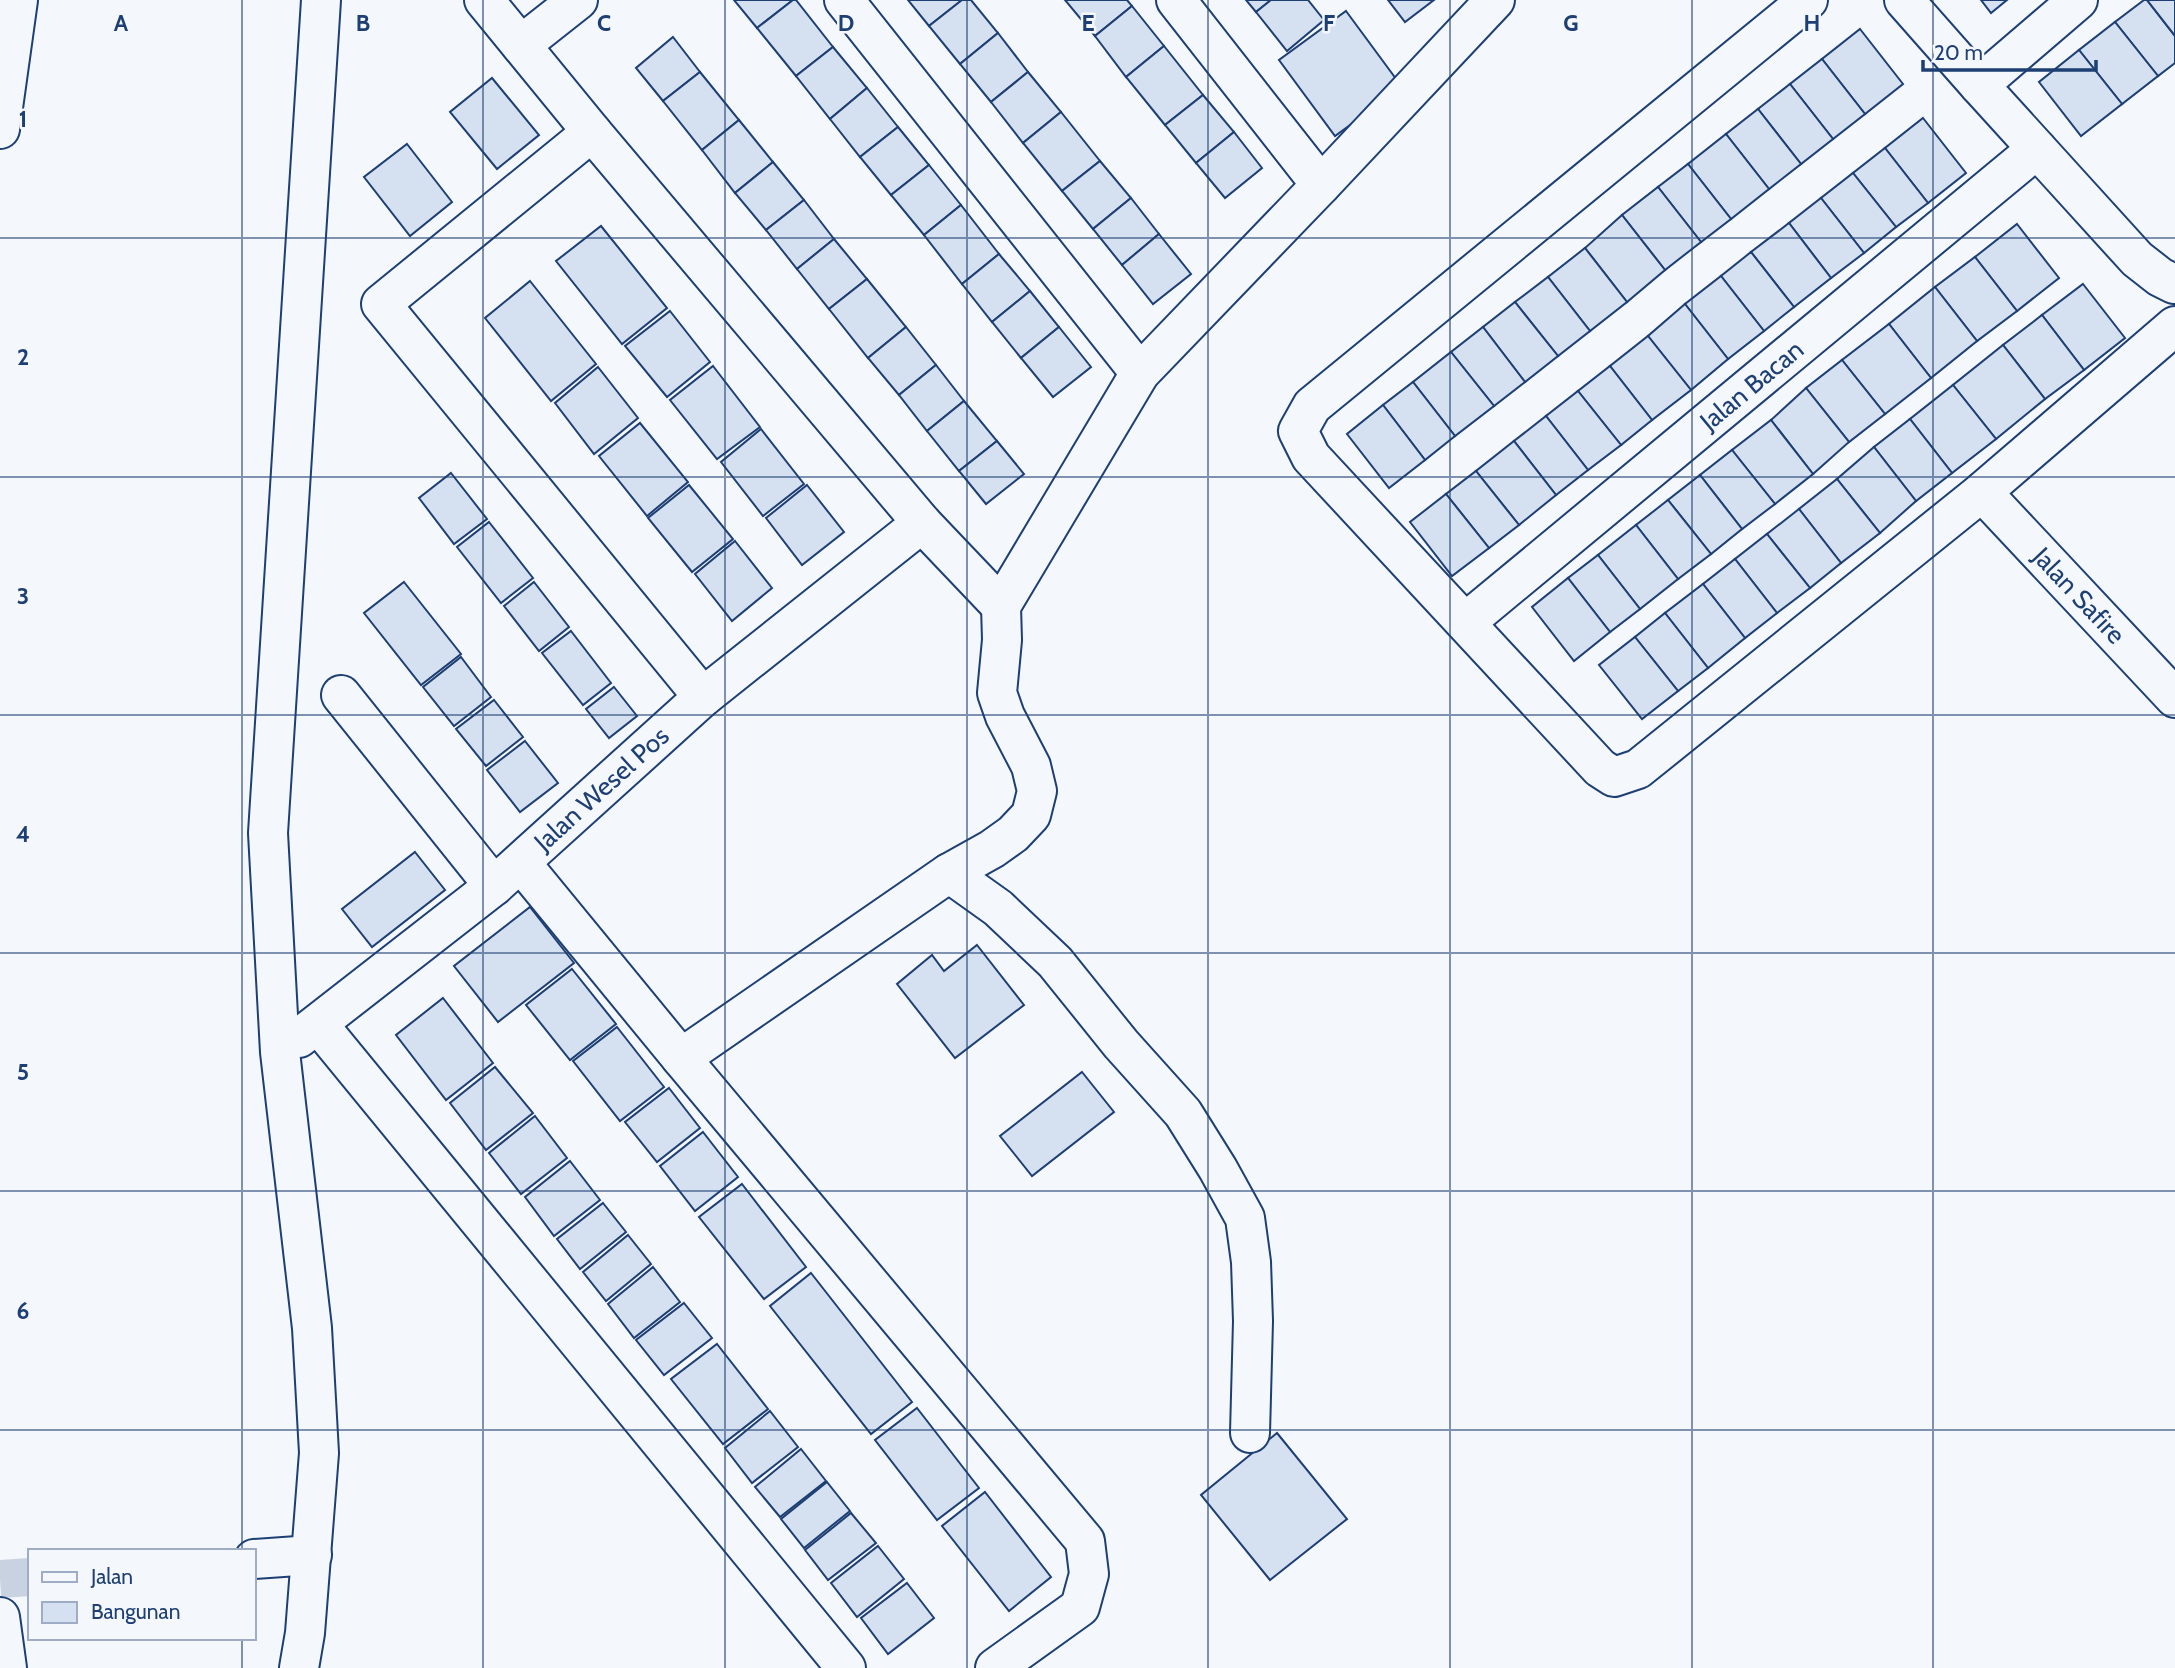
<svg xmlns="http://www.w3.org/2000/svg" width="2175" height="1668" font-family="Cabin,sans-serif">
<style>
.building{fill:#d5e0f0;stroke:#1d3f73;stroke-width:2}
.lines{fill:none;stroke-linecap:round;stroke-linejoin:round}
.minor-tunnel{stroke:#c9d2e0;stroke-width:38;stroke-dasharray:38 19;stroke-linecap:butt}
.minor-casing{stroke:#1d3f73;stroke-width:42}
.motorway-casing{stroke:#1d3f73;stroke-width:42}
.minor{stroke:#f4f7fb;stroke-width:38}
.motorway{stroke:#f4f7fb;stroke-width:38}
.grid{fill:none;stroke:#1d3f73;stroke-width:2;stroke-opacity:0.55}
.labels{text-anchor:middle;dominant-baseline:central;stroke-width:5;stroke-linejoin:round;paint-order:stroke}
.street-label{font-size:26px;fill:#1d3f73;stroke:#f4f7fb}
.grid-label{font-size:23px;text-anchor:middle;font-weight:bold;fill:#1d3f73;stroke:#f4f7fb;stroke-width:5;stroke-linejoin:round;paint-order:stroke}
</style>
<rect width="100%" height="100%" fill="#f4f7fb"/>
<g class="building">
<polygon points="734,0 793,0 757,28"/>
<polygon points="793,0 796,0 833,47 796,76 757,28"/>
<polygon points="908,0 962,0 929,26"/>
<polygon points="962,0 971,0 998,33 960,64 929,26"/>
<polygon points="1065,0 1127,0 1132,6 1095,36"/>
<polygon points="1246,0 1271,0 1256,12"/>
<polygon points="1271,0 1308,0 1324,20 1287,51 1256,12"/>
<polygon points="1388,0 1434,0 1405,22"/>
<polygon points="1981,0 2007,0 1991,13"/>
<polygon points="2144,0 2147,0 2175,36 2175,63 2158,76 2115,22"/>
<polygon points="2147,0 2175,0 2175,36"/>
<polygon points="1132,6 1164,46 1126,77 1095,36"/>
<polygon points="1346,11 1402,87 1335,136 1279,60"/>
<polygon points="2115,22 2158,76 2122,104 2079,50"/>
<polygon points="1860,29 1903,84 1865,114 1822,59"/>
<polygon points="998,33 1028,72 991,102 960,64"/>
<polygon points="673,37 700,72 663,101 636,68"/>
<polygon points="1164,46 1203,95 1165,125 1126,77"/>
<polygon points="833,47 867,88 830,119 796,76"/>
<polygon points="2079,50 2122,104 2081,136 2039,82"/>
<polygon points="1822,59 1865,114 1833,139 1790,84"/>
<polygon points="700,72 739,120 702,150 663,101"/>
<polygon points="1028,72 1061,112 1023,143 991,102"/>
<polygon points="492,78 539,135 497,169 450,112"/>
<polygon points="1790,84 1833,139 1801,164 1758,109"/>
<polygon points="867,88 898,127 860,157 830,119"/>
<polygon points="1203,95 1234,132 1196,163 1165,125"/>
<polygon points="1758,109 1801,164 1769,189 1726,134"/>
<polygon points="1061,112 1100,161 1062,191 1023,143"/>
<polygon points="1923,118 1966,173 1928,203 1885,148"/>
<polygon points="739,120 773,162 735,193 702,150"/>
<polygon points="898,127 929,165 891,195 860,157"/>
<polygon points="1234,132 1262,168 1225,198 1196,163"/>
<polygon points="1726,134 1769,189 1731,219 1688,164"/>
<polygon points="407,144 452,202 410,236 364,177"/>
<polygon points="1885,148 1928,203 1896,227 1853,173"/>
<polygon points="1100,161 1131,198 1093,229 1062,191"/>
<polygon points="773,162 804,200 766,230 735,193"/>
<polygon points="1688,164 1731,219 1701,242 1658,187"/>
<polygon points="929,165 961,205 924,235 891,195"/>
<polygon points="1853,173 1896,227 1864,253 1821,198"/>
<polygon points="1658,187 1701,242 1665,270 1622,215"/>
<polygon points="1131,198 1159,234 1122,265 1093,229"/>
<polygon points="1821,198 1864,253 1831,278 1789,223"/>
<polygon points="804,200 834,239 797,269 766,230"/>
<polygon points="961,205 999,254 962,284 924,235"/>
<polygon points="1622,215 1665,270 1627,302 1585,248"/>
<polygon points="1789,223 1831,278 1794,307 1751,252"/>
<polygon points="2017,224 2059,278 2017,311 1975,257"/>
<polygon points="601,226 667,308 622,344 556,261"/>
<polygon points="1159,234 1191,274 1153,304 1122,265"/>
<polygon points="834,239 867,279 829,309 797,269"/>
<polygon points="1585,248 1627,302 1590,331 1548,277"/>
<polygon points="1751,252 1794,307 1764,331 1721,276"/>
<polygon points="999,254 1030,291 992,322 962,284"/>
<polygon points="1975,257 2017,311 1977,341 1935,287"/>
<polygon points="1721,276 1764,331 1728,359 1685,304"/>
<polygon points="1548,277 1590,331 1558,356 1515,302"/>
<polygon points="867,279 906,327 868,358 829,309"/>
<polygon points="530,281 596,364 551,401 485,318"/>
<polygon points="2083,284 2125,338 2084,370 2042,315"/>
<polygon points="1935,287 1977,341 1931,378 1889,324"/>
<polygon points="1030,291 1059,327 1021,358 992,322"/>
<polygon points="1515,302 1558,356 1525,382 1483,327"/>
<polygon points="1685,304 1728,359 1691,390 1648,336"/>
<polygon points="670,311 710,362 667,397 625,346"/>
<polygon points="2042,315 2084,370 2045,399 2003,345"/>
<polygon points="1889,324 1931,378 1885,414 1842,360"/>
<polygon points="906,327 936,365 899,395 868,358"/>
<polygon points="1059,327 1091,367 1053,397 1021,358"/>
<polygon points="1483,327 1525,382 1494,406 1451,352"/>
<polygon points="1648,336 1691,390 1652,420 1610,366"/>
<polygon points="2003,345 2045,399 1996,439 1953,385"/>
<polygon points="1451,352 1494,406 1455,436 1413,382"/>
<polygon points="1842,360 1885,414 1849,442 1806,388"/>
<polygon points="936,365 964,401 927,431 899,395"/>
<polygon points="713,366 760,427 717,459 670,400"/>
<polygon points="1610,366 1652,420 1621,445 1578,391"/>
<polygon points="598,367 638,418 594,454 555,403"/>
<polygon points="1413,382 1455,436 1425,460 1383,405"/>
<polygon points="1953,385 1996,439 1952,473 1910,419"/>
<polygon points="1806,388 1849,442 1813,474 1771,420"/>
<polygon points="1578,391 1621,445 1588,470 1546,416"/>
<polygon points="964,401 997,441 959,471 927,431"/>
<polygon points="1383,405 1425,460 1389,488 1347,434"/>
<polygon points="1546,416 1588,470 1556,495 1514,441"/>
<polygon points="1910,419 1952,473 1916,501 1874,447"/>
<polygon points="1771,420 1813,474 1775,504 1732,450"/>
<polygon points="640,423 688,482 647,516 599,456"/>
<polygon points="761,429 804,484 763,516 721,462"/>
<polygon points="997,441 1024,474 986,504 959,471"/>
<polygon points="1514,441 1556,495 1519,525 1476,471"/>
<polygon points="1874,447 1916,501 1880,533 1837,479"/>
<polygon points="1732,450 1775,504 1742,529 1700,475"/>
<polygon points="1476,471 1519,525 1489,548 1446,494"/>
<polygon points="451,473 487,519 454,544 419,498"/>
<polygon points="1700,475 1742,529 1711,554 1668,500"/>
<polygon points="1837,479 1880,533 1841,563 1799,509"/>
<polygon points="689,485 733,539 692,572 648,518"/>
<polygon points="807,485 844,532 802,565 766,518"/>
<polygon points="1446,494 1489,548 1452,576 1410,522"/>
<polygon points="1668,500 1711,554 1678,579 1636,525"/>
<polygon points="1799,509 1841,563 1810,588 1767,534"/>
<polygon points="489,522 533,578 501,603 457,547"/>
<polygon points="1636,525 1678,579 1640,609 1598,555"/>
<polygon points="1767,534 1810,588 1777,613 1735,559"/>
<polygon points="735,541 772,588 732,621 695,574"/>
<polygon points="1598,555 1640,609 1610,632 1568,578"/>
<polygon points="1735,559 1777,613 1745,638 1703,584"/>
<polygon points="1568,578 1610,632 1574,661 1532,607"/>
<polygon points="404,582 461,654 421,685 364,613"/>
<polygon points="534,582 569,627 539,651 504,606"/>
<polygon points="1703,584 1745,638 1708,668 1665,613"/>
<polygon points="1665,613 1708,668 1678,691 1635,637"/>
<polygon points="571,631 611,683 583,705 542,653"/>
<polygon points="1635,637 1678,691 1642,719 1599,665"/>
<polygon points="461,657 491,697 454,726 423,687"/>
<polygon points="614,687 637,716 609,738 586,709"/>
<polygon points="494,700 523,737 486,766 456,729"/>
<polygon points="525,741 558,783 520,812 487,770"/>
<polygon points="415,852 445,890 372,947 342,909"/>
<polygon points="530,907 574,963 498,1022 454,966"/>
<polygon points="977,945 1024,1005 955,1058 897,984 932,955 944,971"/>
<polygon points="572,969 616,1024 570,1060 526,1005"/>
<polygon points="443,998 493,1063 446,1100 396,1035"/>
<polygon points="617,1027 664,1087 620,1121 573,1061"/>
<polygon points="495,1067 533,1113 486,1150 450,1103"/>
<polygon points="1082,1072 1114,1112 1032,1176 1000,1136"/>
<polygon points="669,1088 700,1128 657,1162 625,1122"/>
<polygon points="535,1116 567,1158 521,1194 489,1153"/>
<polygon points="703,1132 738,1177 695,1211 660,1166"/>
<polygon points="570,1161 600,1200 554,1236 525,1197"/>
<polygon points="742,1184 806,1267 764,1299 699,1217"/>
<polygon points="603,1203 626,1232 580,1269 557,1239"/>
<polygon points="628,1235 651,1264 606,1301 583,1272"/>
<polygon points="653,1267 680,1302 634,1338 608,1304"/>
<polygon points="811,1273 912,1402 871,1434 770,1306"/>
<polygon points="684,1303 712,1338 664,1375 636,1340"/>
<polygon points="717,1344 768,1409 723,1444 671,1379"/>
<polygon points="917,1408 979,1488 937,1520 875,1440"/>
<polygon points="770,1411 798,1447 752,1483 725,1448"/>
<polygon points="1277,1433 1347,1519 1270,1580 1201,1495"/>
<polygon points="801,1449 826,1481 780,1517 755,1487"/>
<polygon points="827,1482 850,1511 804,1548 781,1519"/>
<polygon points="985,1492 1051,1577 1009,1611 942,1526"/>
<polygon points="851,1513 876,1543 828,1580 805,1550"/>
<polygon points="878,1546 904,1579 857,1617 831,1583"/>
<polygon points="907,1583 934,1618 888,1654 861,1618"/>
</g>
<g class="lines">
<polyline class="minor-tunnel" points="0,1579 30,1577"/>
<g class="minor-casing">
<g id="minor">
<polyline points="484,0 592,132 922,523 1001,606"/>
<polyline points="844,0 1140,373"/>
<polyline points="1176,0 1321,185"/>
<polyline points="1808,0 1312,406 1298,431 1311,457 1600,768 1614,777 1638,769 1982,492 2175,326"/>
<polyline points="1904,0 1979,85 2137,259 2160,277 2174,284"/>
<polyline points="521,45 578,0"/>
<polyline points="1979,85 2078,0"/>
<polyline points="592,132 381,304 703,697"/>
<path id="s1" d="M1982 492 2175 698"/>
<path id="s2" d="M1466 622 2037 149"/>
<polyline points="341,695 494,886"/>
<polyline points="521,863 681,1058 1085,1541 1089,1574 1080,1607 995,1668"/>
<polyline points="949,873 998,908 1055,962 1121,1044 1183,1113 1218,1169 1245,1218 1251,1262 1253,1321 1250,1433"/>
<polyline points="318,1024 846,1668"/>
<path id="s3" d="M299 1038 494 886 703 697 922 523"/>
<polyline points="681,1058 949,873 992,849 1013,834 1031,815 1037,791 1031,766 1005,716 997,693 1002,640 1001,606 1140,373 1321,185 1495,0"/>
<polyline points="254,1559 312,1555"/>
<polyline points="299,1668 305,1633 319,1453 312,1328 280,1052 268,833 321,0"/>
</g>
</g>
<g class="motorway-casing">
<g id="motorway">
<polyline points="0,129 18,0"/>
<polyline points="0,1617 7,1668"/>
</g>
</g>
<use href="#minor" class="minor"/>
<use href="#motorway" class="motorway"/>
</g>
<path class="grid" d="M242 0V1551M483 0V1668M725 0V1668M967 0V1668M1208 0V1668M1450 0V1668M1692 0V1668M1933 0V1668M0 238H2175M0 477H2175M0 715H2175M0 953H2175M0 1191H2175M0 1430H2175M242 1638V1668"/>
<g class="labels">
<g class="street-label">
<text stroke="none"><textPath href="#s2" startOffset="371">Jalan Bacan</textPath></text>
<text stroke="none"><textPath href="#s1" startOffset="142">Jalan Safire</textPath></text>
<text stroke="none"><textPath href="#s3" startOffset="392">Jalan Wesel Pos</textPath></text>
</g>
</g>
<g class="grid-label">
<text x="121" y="31">A</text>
<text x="363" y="31">B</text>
<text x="604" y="31">C</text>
<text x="846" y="31">D</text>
<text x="1088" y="31">E</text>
<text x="1329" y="31">F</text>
<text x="1571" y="31">G</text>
<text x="1812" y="31">H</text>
<text x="23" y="127">1</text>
<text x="23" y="365">2</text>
<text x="23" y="604">3</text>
<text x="23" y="842">4</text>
<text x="23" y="1080">5</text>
<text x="23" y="1319">6</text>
</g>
<rect x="28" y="1549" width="228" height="91" fill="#f4f7fb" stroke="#9eadc5" stroke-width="2"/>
<rect x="42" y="1572" width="35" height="10" fill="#f4f7fb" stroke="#9eadc5" stroke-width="2"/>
<text x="91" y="1584" font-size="21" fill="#1d3f73">Jalan</text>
<rect x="42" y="1602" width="35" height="21" fill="#d5e0f0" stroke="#9eadc5" stroke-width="2"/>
<text x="91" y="1619" font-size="21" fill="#1d3f73">Bangunan</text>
<path d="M1923 60v10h173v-10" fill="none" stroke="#1d3f73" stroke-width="3.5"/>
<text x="1934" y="60" font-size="21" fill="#1d3f73" stroke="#f4f7fb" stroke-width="5" paint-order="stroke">20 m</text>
</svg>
